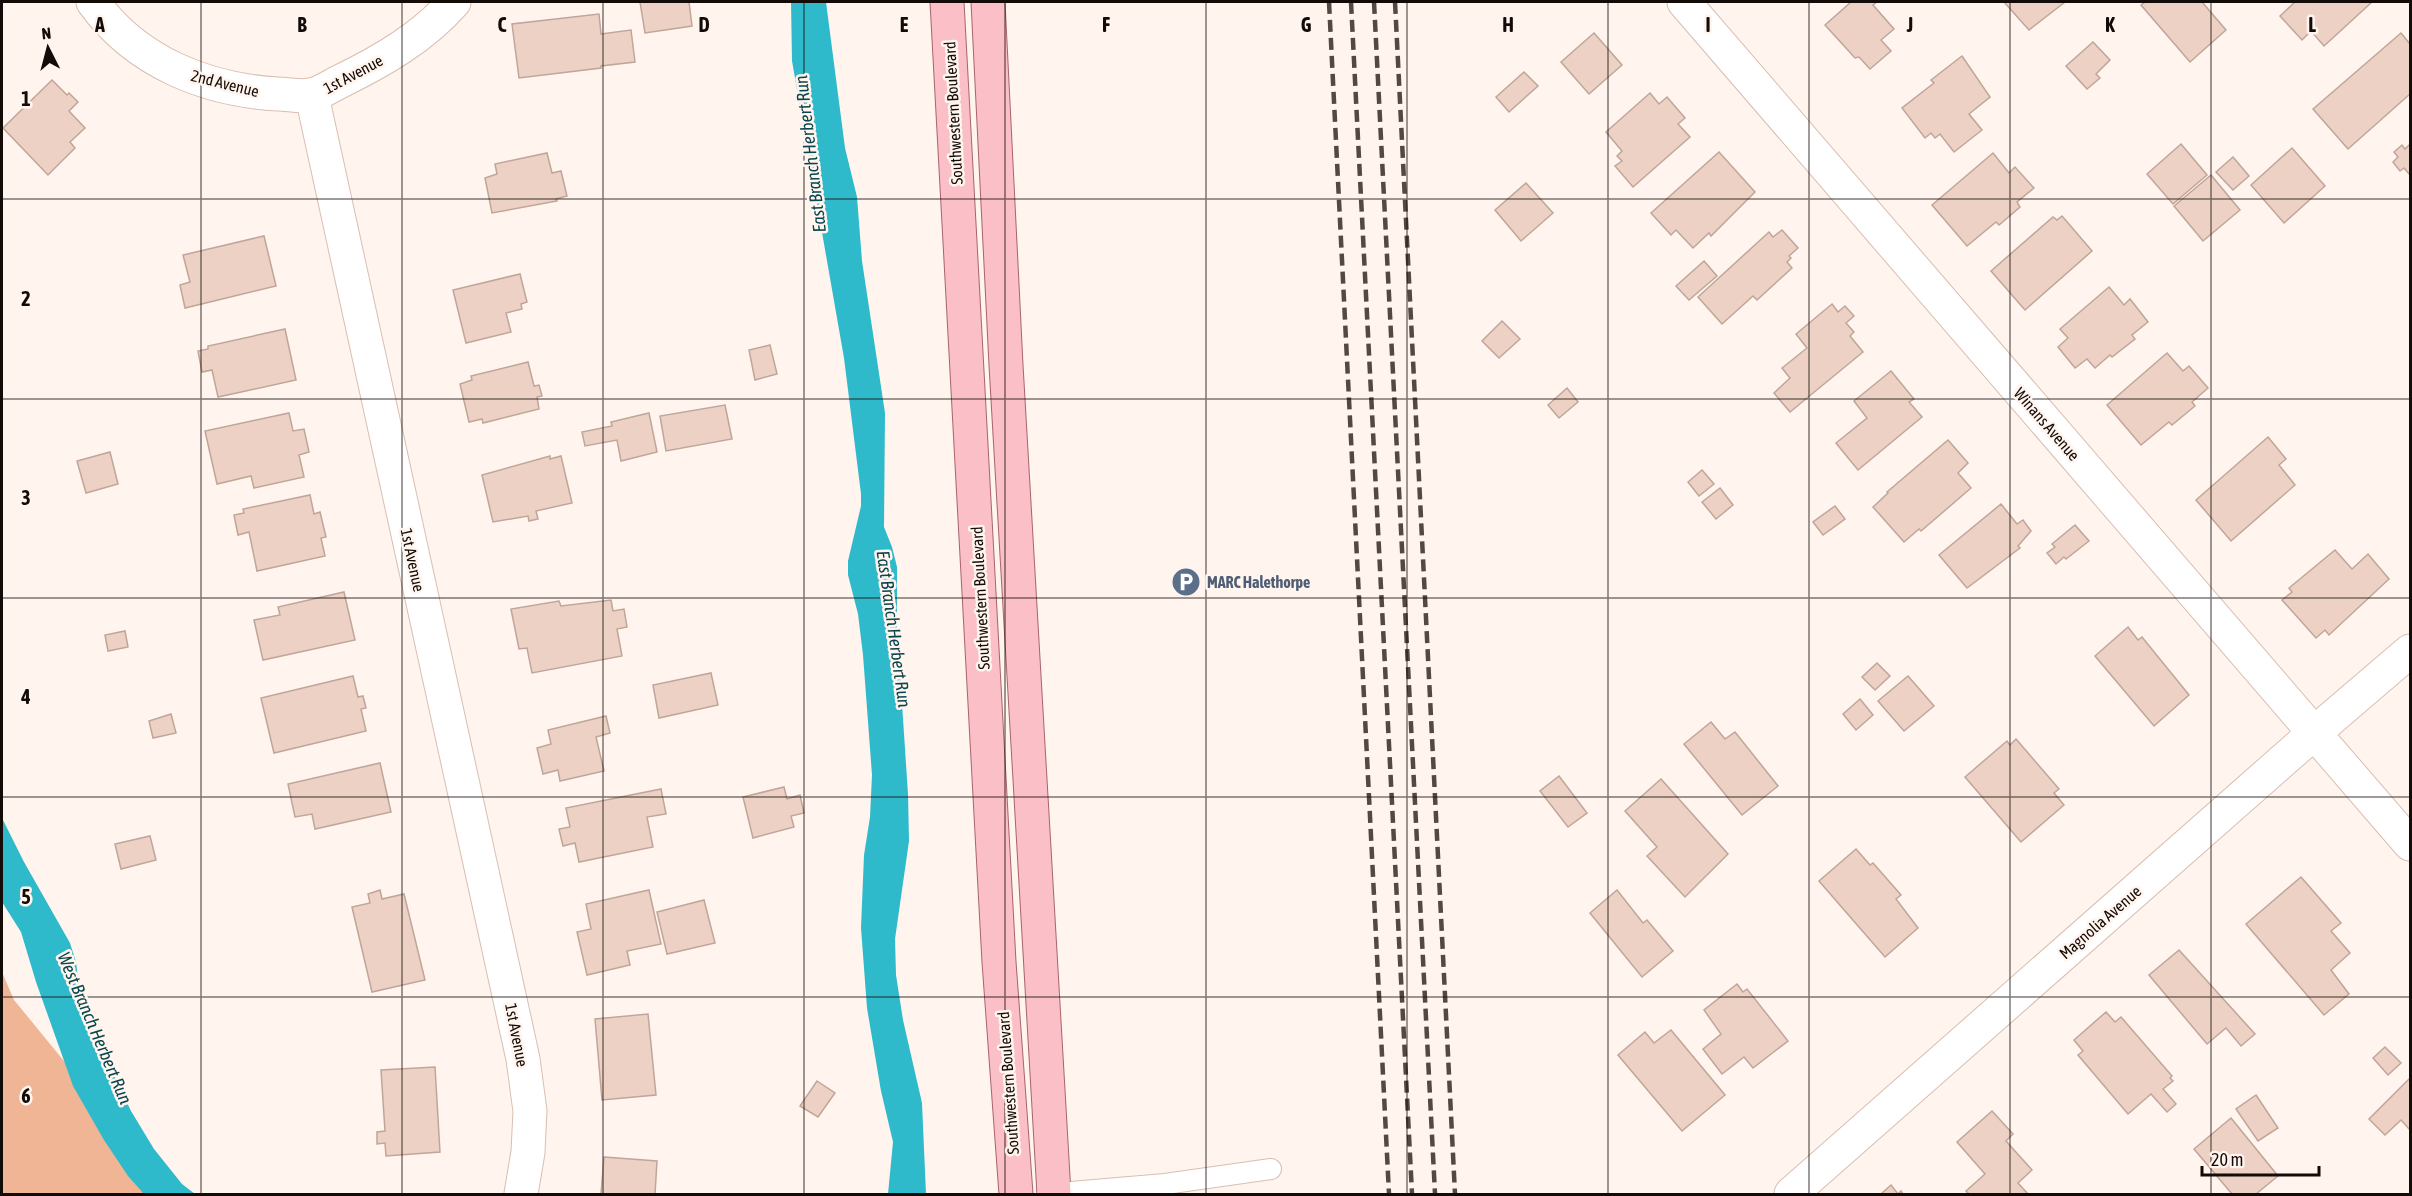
<svg xmlns="http://www.w3.org/2000/svg" width="2412" height="1196" font-family="'Asap Condensed',sans-serif">
<style>
.green{fill:#efb595}
.water{fill:#2fbacc}
.building{fill:#edd1c4;stroke:#c0a599;stroke-width:1.5}
.lines{fill:none;stroke-linecap:round;stroke-linejoin:round}
.lane-casing{stroke:#d9beb0;stroke-width:22}
.street-casing{stroke:#d9beb0;stroke-width:35}
.primary-casing{stroke:#a8646b;stroke-width:35}
.lane{stroke:#fff;stroke-width:20}
.street{stroke:#fff;stroke-width:33}
.primary{stroke:#fbbfc7;stroke-width:33}
.rail{stroke:#524944;stroke-width:4.5;stroke-dasharray:12 6;stroke-linecap:butt}
.grid{fill:none;stroke:#130b07;stroke-width:1.5;stroke-opacity:0.55}
.labels{text-anchor:middle;dominant-baseline:central;stroke-width:5;stroke-linejoin:round;paint-order:stroke}
.street-label{font-size:16px;fill:#130b07;stroke:#fff4ee}
.service-label{font-size:16px;font-weight:bold;fill:#4e5e75;stroke:#fff4ee;text-anchor:start}
.water-label{font-size:18px;font-style:italic;fill:#08454c;stroke:#fff4ee}
.grid-label{font-size:20px;text-anchor:middle;font-weight:bold;fill:#130b07;stroke:#fff4ee;stroke-width:5;stroke-linejoin:round;paint-order:stroke}
</style>
<rect width="100%" height="100%" fill="#fff4ee"/>
<polygon class="green" points="2,972 14,1000 173,1194 2,1194"/>
<g class="water">
<polygon points="791,2 826,2 845,148 857,197 862,261 885,413 884,527 892,547 897,567 897,628 908,794 909,841 895,939 896,975 903,1020 922,1103 926,1194 888,1194 893,1142 881,1091 867,1008 861,928 864,855 870,817 872,775 863,655 858,614 848,575 848,561 861,506 861,494 844,358 792,61"/>
<polygon points="2,818 24,862 70,943 76,962 80,994 86,1017 131,1111 154,1149 182,1184 195,1194 144,1194 128,1176 104,1140 73,1086 36,982 21,932 2,902"/>
</g>
<g class="building">
<polygon points="640,2 689,2 692,26 645,33"/>
<polygon points="1851,2 1877,2 1873,5 1894,29 1881,40 1891,51 1870,69 1859,57 1855,58 1825,25"/>
<polygon points="2004,2 2065,2 2029,30"/>
<polygon points="2145,2 2202,2 2226,30 2190,62 2141,5"/>
<polygon points="2295,2 2372,2 2324,46 2311,31 2302,40 2280,16"/>
<polygon points="599,14 601,34 631,30 635,62 601,66 601,68 519,78 512,24"/>
<polygon points="1594,33 1622,65 1589,94 1561,62"/>
<polygon points="2401,33 2410,44 2410,94 2348,149 2313,109"/>
<polygon points="2093,42 2110,60 2096,74 2100,78 2087,89 2066,66"/>
<polygon points="1962,56 1990,97 1969,114 1982,130 1954,152 1940,134 1935,138 1931,133 1925,138 1902,108 1934,83 1931,80"/>
<polygon points="1524,72 1538,86 1509,112 1496,97"/>
<polygon points="52,80 67,95 69,93 78,102 69,111 85,128 70,142 75,148 48,175 3,128"/>
<polygon points="1650,93 1659,104 1667,97 1685,118 1678,124 1690,137 1633,187 1615,166 1622,161 1617,156 1622,151 1606,132"/>
<polygon points="2181,144 2207,175 2173,204 2147,174"/>
<polygon points="2410,144 2410,175 2404,168 2400,171 2393,162 2398,157 2394,152 2402,145 2405,149"/>
<polygon points="2292,148 2325,186 2284,223 2251,185"/>
<polygon points="1719,152 1755,192 1711,236 1709,233 1693,248 1676,230 1671,235 1651,213"/>
<polygon points="547,153 552,173 561,171 567,196 556,199 557,201 492,213 485,178 497,174 495,164"/>
<polygon points="1993,153 2009,173 2015,167 2034,188 2017,202 2020,207 1999,225 1996,222 1967,246 1932,205"/>
<polygon points="2233,157 2249,176 2233,190 2216,172"/>
<polygon points="2211,175 2240,210 2203,241 2174,206"/>
<polygon points="1526,183 1553,213 1521,241 1495,210"/>
<polygon points="2062,216 2092,251 2025,310 1991,271 2053,217 2057,220"/>
<polygon points="1782,230 1798,248 1789,256 1791,258 1787,262 1792,268 1757,300 1753,296 1722,324 1698,297 1769,232 1773,237"/>
<polygon points="264,236 276,286 185,308 180,285 190,282 183,255"/>
<polygon points="1704,261 1717,276 1689,300 1676,286"/>
<polygon points="520,274 527,302 521,304 522,309 506,313 511,332 466,343 453,290"/>
<polygon points="2109,287 2124,305 2130,299 2148,322 2132,335 2135,339 2112,357 2110,355 2095,368 2087,359 2075,368 2058,347 2068,338 2060,329"/>
<polygon points="1832,304 1838,312 1845,306 1854,316 1846,323 1854,332 1850,336 1863,352 1790,412 1774,393 1790,378 1782,368 1807,348 1796,334"/>
<polygon points="1502,321 1520,339 1499,358 1482,341"/>
<polygon points="285,329 296,380 218,397 212,370 202,372 198,351 208,349 208,346"/>
<polygon points="770,345 777,374 755,380 749,350"/>
<polygon points="2167,353 2183,371 2189,366 2208,388 2192,402 2195,406 2172,425 2169,422 2141,445 2107,405"/>
<polygon points="528,362 534,386 539,385 542,396 537,397 539,409 483,423 482,419 469,422 460,384 472,380 471,376"/>
<polygon points="1891,371 1914,399 1909,402 1922,417 1858,470 1836,443 1867,418 1854,401"/>
<polygon points="1567,388 1578,402 1559,418 1548,405"/>
<polygon points="725,405 732,439 666,451 660,416"/>
<polygon points="289,413 293,431 304,429 309,452 299,455 304,477 254,488 251,476 217,484 205,431"/>
<polygon points="649,413 657,452 621,461 617,440 585,446 582,432 612,426 611,422"/>
<polygon points="2268,437 2286,459 2279,465 2295,485 2231,541 2196,500"/>
<polygon points="1948,440 1968,463 1958,473 1971,488 1921,531 1919,529 1904,542 1873,507 1888,493 1887,492"/>
<polygon points="110,452 118,484 86,493 77,461"/>
<polygon points="550,456 550,459 561,456 572,503 536,511 538,519 529,521 528,516 493,522 482,475"/>
<polygon points="1702,470 1714,484 1699,496 1688,482"/>
<polygon points="1720,488 1733,505 1716,519 1702,502"/>
<polygon points="310,495 314,514 320,512 326,537 321,538 325,556 257,571 249,532 238,535 234,515 244,513 243,509"/>
<polygon points="2001,504 2017,524 2023,520 2031,531 2018,546 2020,548 1967,588 1939,555"/>
<polygon points="1835,506 1845,519 1823,535 1813,522"/>
<polygon points="2075,525 2089,541 2066,559 2064,557 2056,564 2047,553 2055,547 2052,544"/>
<polygon points="2335,550 2352,569 2368,554 2389,579 2329,635 2325,630 2316,638 2282,600 2292,592 2289,588"/>
<polygon points="344,592 355,640 263,660 254,620 280,615 278,607"/>
<polygon points="611,600 613,611 624,609 627,627 617,629 622,656 532,673 527,648 519,649 511,609 559,601 561,606"/>
<polygon points="2128,627 2138,640 2142,637 2189,695 2154,726 2095,656"/>
<polygon points="125,631 128,647 108,651 105,635"/>
<polygon points="1877,663 1890,676 1875,690 1862,677"/>
<polygon points="711,673 718,705 659,718 653,685"/>
<polygon points="353,676 358,697 363,696 366,708 361,709 366,731 274,753 261,698"/>
<polygon points="1908,676 1934,706 1904,731 1878,701"/>
<polygon points="1860,699 1873,715 1856,730 1843,714"/>
<polygon points="171,714 176,733 153,738 149,721"/>
<polygon points="606,716 610,733 596,737 604,771 560,781 558,770 543,774 537,748 551,744 548,730"/>
<polygon points="1711,722 1725,739 1735,732 1778,786 1742,815 1684,744"/>
<polygon points="2016,739 2059,789 2054,793 2064,805 2021,842 1965,777 2007,741 2010,745"/>
<polygon points="380,763 391,812 315,829 312,814 295,817 288,784"/>
<polygon points="1559,776 1587,813 1568,827 1540,791"/>
<polygon points="1661,779 1728,854 1685,897 1647,856 1657,847 1625,811"/>
<polygon points="784,787 787,799 800,795 804,813 791,816 794,827 753,838 743,797"/>
<polygon points="661,789 666,814 647,817 653,847 579,862 575,843 563,846 559,829 570,827 566,808"/>
<polygon points="150,836 156,860 121,869 115,844"/>
<polygon points="1856,849 1870,865 1873,863 1901,895 1896,899 1918,928 1885,957 1819,881"/>
<polygon points="2301,877 2341,923 2331,931 2350,953 2331,970 2349,994 2324,1015 2246,924"/>
<polygon points="380,890 382,899 404,894 425,980 372,992 352,907 370,903 368,894"/>
<polygon points="649,890 661,944 627,951 630,965 587,975 577,932 591,929 586,904"/>
<polygon points="1617,890 1643,923 1647,920 1673,951 1642,977 1590,913"/>
<polygon points="704,900 715,943 667,954 657,912"/>
<polygon points="2179,950 2255,1034 2241,1046 2226,1028 2207,1044 2149,975"/>
<polygon points="1737,984 1743,992 1747,989 1788,1041 1753,1068 1744,1057 1722,1074 1703,1049 1721,1034 1704,1010"/>
<polygon points="2106,1012 2115,1022 2121,1017 2172,1076 2170,1078 2173,1081 2163,1089 2176,1104 2167,1112 2151,1094 2128,1114 2078,1055 2083,1051 2074,1040"/>
<polygon points="648,1014 656,1095 602,1100 595,1019"/>
<polygon points="1671,1030 1725,1095 1682,1131 1618,1055 1645,1032 1654,1043"/>
<polygon points="2385,1047 2401,1063 2388,1075 2373,1058"/>
<polygon points="435,1067 440,1152 386,1156 385,1143 377,1144 377,1132 385,1131 381,1070"/>
<polygon points="2410,1078 2410,1130 2401,1120 2385,1135 2369,1119"/>
<polygon points="817,1081 835,1093 818,1117 800,1106"/>
<polygon points="2256,1095 2278,1128 2258,1141 2236,1109"/>
<polygon points="1992,1111 2013,1134 2006,1141 2032,1170 2018,1183 2028,1194 1969,1194 1966,1191 1985,1174 1957,1142"/>
<polygon points="2231,1118 2278,1176 2256,1194 2232,1194 2194,1149"/>
<polygon points="604,1157 657,1161 655,1194 601,1194"/>
<polygon points="1891,1185 1898,1194 1901,1191 1903,1194 1881,1194"/>
</g>
<g class="lines">
<g class="lane-casing">
<polyline id="lane" points="1047,1194 1165,1184 1271,1169"/>
</g>
<g class="street-casing">
<g id="street">
<path d="M93 2C136 62 206 90 278 94 288 94 300 97 310 95 319 94 331 86 339 82 382 61 422 38 454 2"/>
<polyline points="1684,2 2410,844"/>
<polyline points="312,96 523,1059 530,1111 528,1152 521,1194"/>
<polyline points="1791,1194 2313,734 2410,651"/>
</g>
</g>
<g class="primary-casing">
<g id="primary">
<polyline points="947,2 999,962 1016,1194"/>
<polyline points="988,2 1006,365 1054,1194"/>
</g>
</g>
<use href="#lane" class="lane"/>
<use href="#street" class="street"/>
<use href="#primary" class="primary"/>
<g class="rail">
<polyline points="1329,2 1389,1194"/>
<polyline points="1351,2 1412,1194"/>
<polyline points="1374,2 1435,1194"/>
<polyline points="1395,2 1455,1194"/>
</g>
</g>
<path class="grid" d="M201 2V1194M402 2V1194M603 2V1194M804 2V1194M1005 2V1194M1206 2V1194M1407 2V1194M1608 2V1194M1809 2V1194M2010 2V1194M2211 2V1194M2 199H2410M2 399H2410M2 598H2410M2 797H2410M2 997H2410"/>
<defs>
<g id="parking-disc" transform="scale(1.5)"><circle r="9.5" fill="#5c6f8a" stroke="#fff4ee"/><path d="M-3.5-5.5H1a3.5 3.5 0 0 1 0 7H-1V5.5H-3.5ZM-1-3.4V-.6H.8a1.4 1.4 0 0 0 0-2.8Z" fill="#fff"/></g>
</defs>
<g fill-rule="evenodd">
<use href="#parking-disc" x="1186" y="582"/>
</g>
<g class="labels">
<g class="street-label">
<text transform="translate(353 74) rotate(-28)">1st Avenue</text>
<text transform="translate(225 83) rotate(14)">2nd Avenue</text>
<text transform="translate(953 113) rotate(-93)">Southwestern Boulevard</text>
<text transform="translate(2047 424) rotate(49)">Winans Avenue</text>
<text transform="translate(413 560) rotate(78)">1st Avenue</text>
<text transform="translate(980 598) rotate(-93)">Southwestern Boulevard</text>
<text transform="translate(2100 922) rotate(-41)">Magnolia Avenue</text>
<text transform="translate(517 1035) rotate(79)">1st Avenue</text>
<text transform="translate(1008 1083) rotate(-94)">Southwestern Boulevard</text>
</g>
<g class="service-label">
<text x="1207" y="582">MARC Halethorpe</text>
</g>
<g class="water-label">
<text transform="translate(810 154) rotate(-97)">East Branch Herbert Run</text>
<text transform="translate(894 629) rotate(82)">East Branch Herbert Run</text>
<text transform="translate(95 1028) rotate(67)">West Branch Herbert Run</text>
</g>
</g>
<g class="grid-label">
<text x="100" y="32">A</text>
<text x="302" y="32">B</text>
<text x="502" y="32">C</text>
<text x="704" y="32">D</text>
<text x="904" y="32">E</text>
<text x="1106" y="32">F</text>
<text x="1306" y="32">G</text>
<text x="1508" y="32">H</text>
<text x="1708" y="32">I</text>
<text x="1910" y="32">J</text>
<text x="2110" y="32">K</text>
<text x="2312" y="32">L</text>
<text x="26" y="106">1</text>
<text x="26" y="306">2</text>
<text x="26" y="505">3</text>
<text x="26" y="704">4</text>
<text x="26" y="904">5</text>
<text x="26" y="1103">6</text>
</g>
<rect width="2412" height="1196" fill="none" stroke="#130b07" stroke-width="6"/>
<g transform="translate(48 48) rotate(354)" stroke="#fff4ee" stroke-width="4.5" paint-order="stroke">
<path d="M0-4.5L10 22L0 15L-10 22Z" fill="#130b07"/>
<text y="-9" font-size="16" font-weight="bold" text-anchor="middle" fill="#130b07">N</text>
</g>
<path d="M2202 1166v9h117v-9" fill="none" stroke="#130b07" stroke-width="3"/>
<text x="2211" y="1166" font-size="18" fill="#130b07" stroke="#fff4ee" stroke-width="4.5" paint-order="stroke">20 m</text>
</svg>
